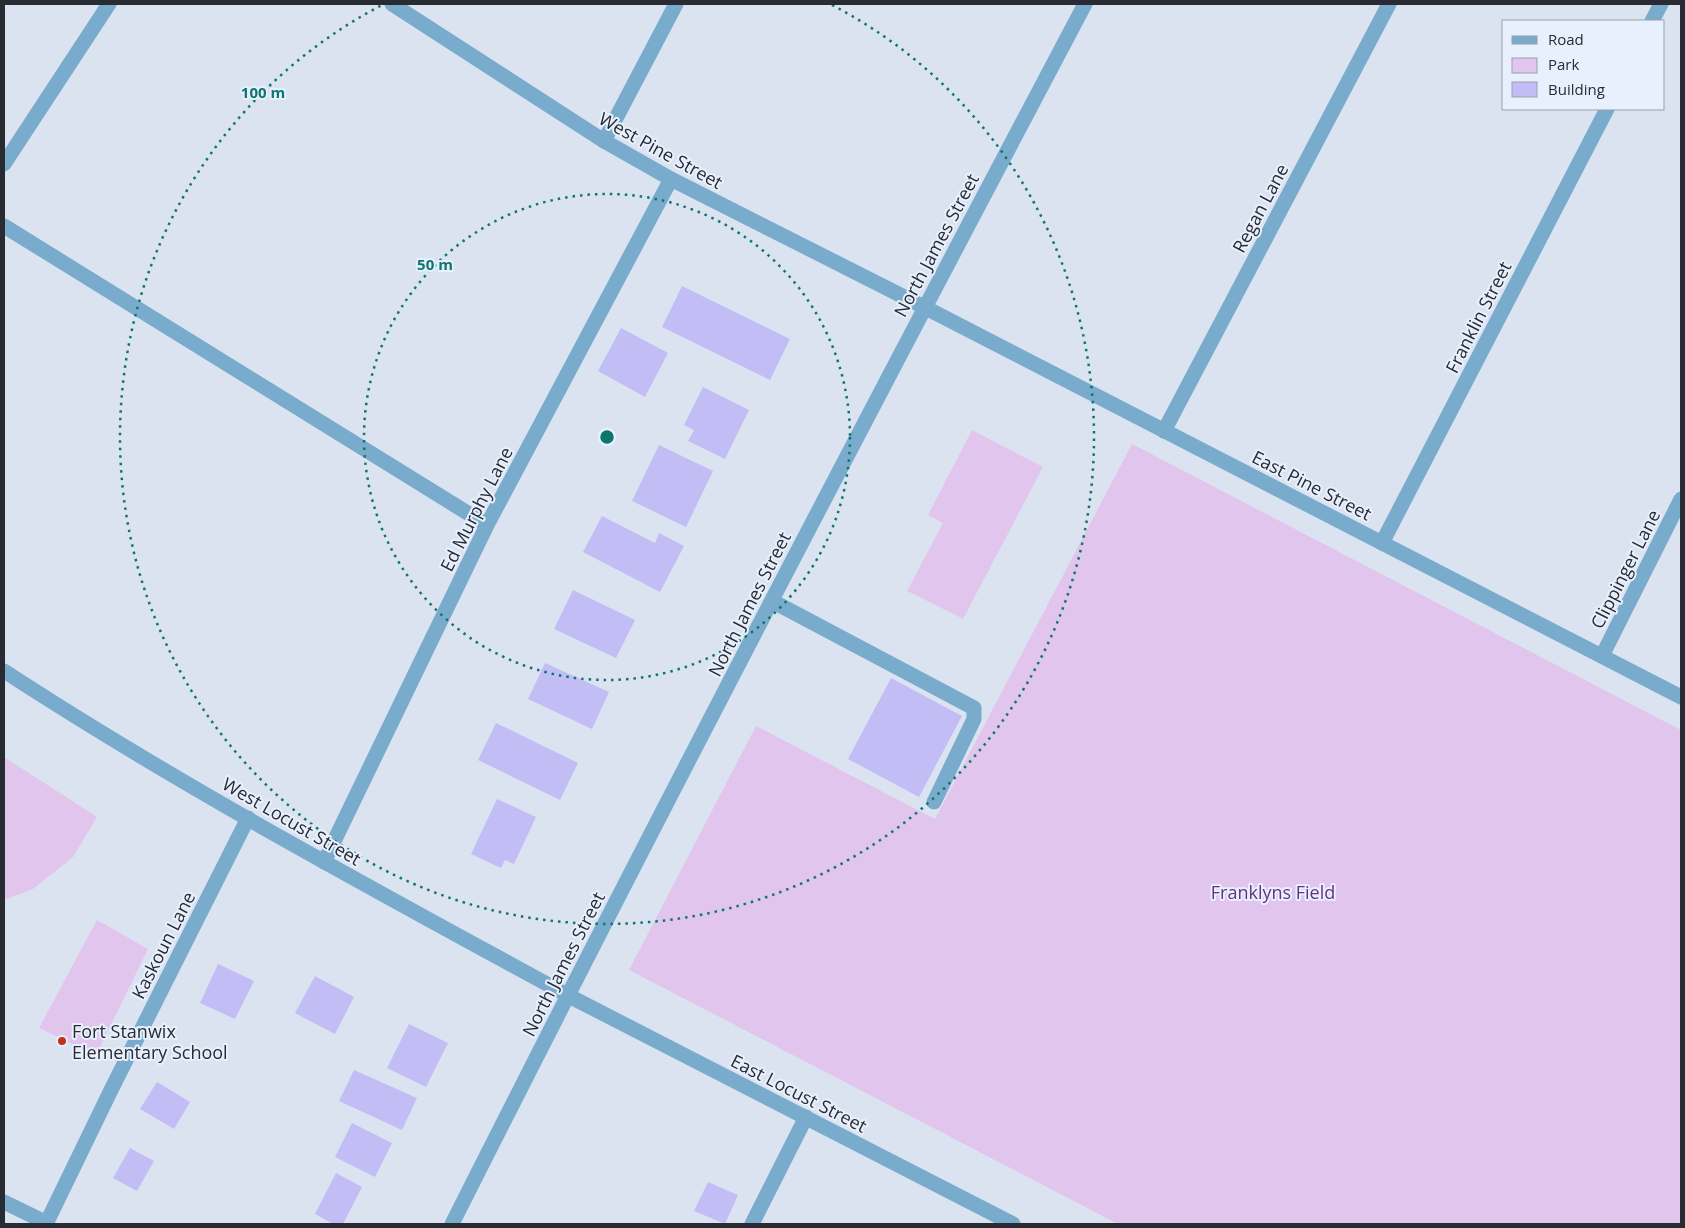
<svg xmlns="http://www.w3.org/2000/svg" width="1685" height="1228" font-family="'Open Sans',sans-serif">
<style>
.green{fill:#e1c5ed}
.building{fill:#c3bdf6}
.lines{fill:none;stroke-linecap:round;stroke-linejoin:round}
.service{stroke:#79abcc;stroke-width:15}
.minor{stroke:#79abcc;stroke-width:15}
.tertiary{stroke:#79abcc;stroke-width:15}
.ring{fill:none;stroke:#0f766e;stroke-width:2.5;stroke-dasharray:2.5 5}
.poi-dot{fill:#bf3419;stroke:#e8f0fe;stroke-width:2}
.labels{text-anchor:middle;dominant-baseline:central;stroke-width:4;stroke-linejoin:round;paint-order:stroke}
.street-label{font-size:18px;fill:#282b31;stroke:#e8f0fe}
.park-label{font-size:18px;fill:#67317c;stroke:#e8f0fe}
.poi-label{font-size:18px;fill:#282b31;stroke:#e8f0fe;text-anchor:start}
.centre{fill:#0f766e;stroke:#e8f0fe;stroke-width:2.5}
.ring-label{font-size:15px;text-anchor:middle;font-weight:bold;fill:#0f766e;stroke:#e8f0fe;stroke-width:4;stroke-linejoin:round;paint-order:stroke}
</style>
<rect width="100%" height="100%" fill="#dbe3f1"/>
<g class="green">
<polygon points="972,430 1043,467 963,619 907,591 943,523 928,515"/>
<polygon points="1132,444 1681,730 1681,1224 1118,1224 629,970 756,726 935,819"/>
<polygon points="4,757 97,817 73,857 33,889 4,900"/>
<polygon points="97,920 148,949 96,1055 39,1028"/>
</g>
<g class="building">
<polygon points="682,286 790,339 770,380 662,327"/>
<polygon points="621,328 668,353 645,397 598,371"/>
<polygon points="703,387 749,410 725,459 688,441 694,430 684,425"/>
<polygon points="659,445 713,471 686,527 632,501"/>
<polygon points="602,516 655,543 659,533 684,546 660,592 583,552"/>
<polygon points="573,590 635,620 616,658 554,629"/>
<polygon points="545,663 609,692 592,729 528,699"/>
<polygon points="891,678 962,716 919,797 848,759"/>
<polygon points="496,723 578,763 560,800 478,760"/>
<polygon points="497,799 536,817 514,864 505,860 501,868 471,854"/>
<polygon points="218,964 254,981 235,1019 200,1003"/>
<polygon points="315,976 354,997 335,1034 295,1013"/>
<polygon points="409,1024 448,1043 426,1087 387,1068"/>
<polygon points="354,1070 417,1098 402,1130 339,1101"/>
<polygon points="157,1082 190,1102 174,1129 140,1109"/>
<polygon points="352,1123 392,1143 375,1177 335,1157"/>
<polygon points="130,1148 154,1161 137,1191 113,1178"/>
<polygon points="336,1173 362,1187 343,1224 333,1224 315,1214"/>
<polygon points="708,1182 738,1195 725,1224 694,1211"/>
</g>
<g class="lines">
<g class="service">
<polyline points="604,141 676,4"/>
<polyline points="4,164 109,4"/>
<polyline points="4,226 487,525"/>
<polyline points="1164,431 1389,4"/>
<polyline points="772,601 974,708 974,719 934,802"/>
<polyline points="1602,656 1681,499"/>
<polyline points="324,862 487,525 671,179"/>
<polyline points="4,1202 47,1223"/>
<polyline points="46,1224 111,1090 248,818"/>
<polyline points="752,1224 806,1117"/>
</g>
<g class="minor">
<polyline points="392,4 604,141 671,179 924,307 1681,697"/>
<polyline points="1652,21 1661,4"/>
<polyline points="1382,543 1607,109"/>
<path d="M4 671C185 789 377 891 567 995"/>
</g>
<g class="tertiary">
<polyline points="567,995 1013,1224"/>
<path d="M452 1224C658 815 871 409 1085 4"/>
</g>
</g>
<g class="ring">
<circle cx="607" cy="437" r="243"/>
<path d="M832 5A487 487 0 1 1 382 5"/>
</g>
<circle class="poi-dot" cx="62" cy="1041" r="5"/>
<g class="labels">
<g class="street-label">
<text transform="translate(661 150) rotate(29)">West Pine Street</text>
<text transform="translate(1260 208) rotate(-62)">Regan Lane</text>
<text transform="translate(936 245) rotate(-62)">North James Street</text>
<text transform="translate(1478 317) rotate(-63)">Franklin Street</text>
<text transform="translate(1312 485) rotate(27)">East Pine Street</text>
<text transform="translate(476 509) rotate(-63)">Ed Murphy Lane</text>
<text transform="translate(1625 569) rotate(-63)">Clippinger Lane</text>
<text transform="translate(749 604) rotate(-63)">North James Street</text>
<text transform="translate(292 821) rotate(30)">West Locust Street</text>
<text transform="translate(163 945) rotate(-63)">Kaskoun Lane</text>
<text transform="translate(563 964) rotate(-63)">North James Street</text>
<text transform="translate(799 1093) rotate(27)">East Locust Street</text>
</g>
<g class="park-label">
<text x="1273" y="892">Franklyns Field</text>
</g>
<g class="poi-label">
<text x="72" y="1031">Fort Stanwix<tspan x="72" dy="21">Elementary School</tspan></text>
</g>
</g>
<circle cx="607" cy="437" r="8" class="centre"/>
<g class="ring-label">
<text x="263" y="98">100 m</text>
<text x="435" y="270">50 m</text>
</g>
<rect width="1685" height="1228" fill="none" stroke="#282b31" stroke-width="10"/>
<rect x="1502" y="20" width="162" height="90" fill="#e8f0fe" stroke="#9ba1ac"/>
<rect x="1512" y="36" width="25" height="8" fill="#79abcc" stroke="#9ba1ac"/>
<text x="1548" y="45" font-size="15" fill="#282b31">Road</text>
<rect x="1512" y="58" width="25" height="15" fill="#e1c5ed" stroke="#9ba1ac"/>
<text x="1548" y="70" font-size="15" fill="#282b31">Park</text>
<rect x="1512" y="82" width="25" height="15" fill="#c3bdf6" stroke="#9ba1ac"/>
<text x="1548" y="95" font-size="15" fill="#282b31">Building</text>
</svg>
